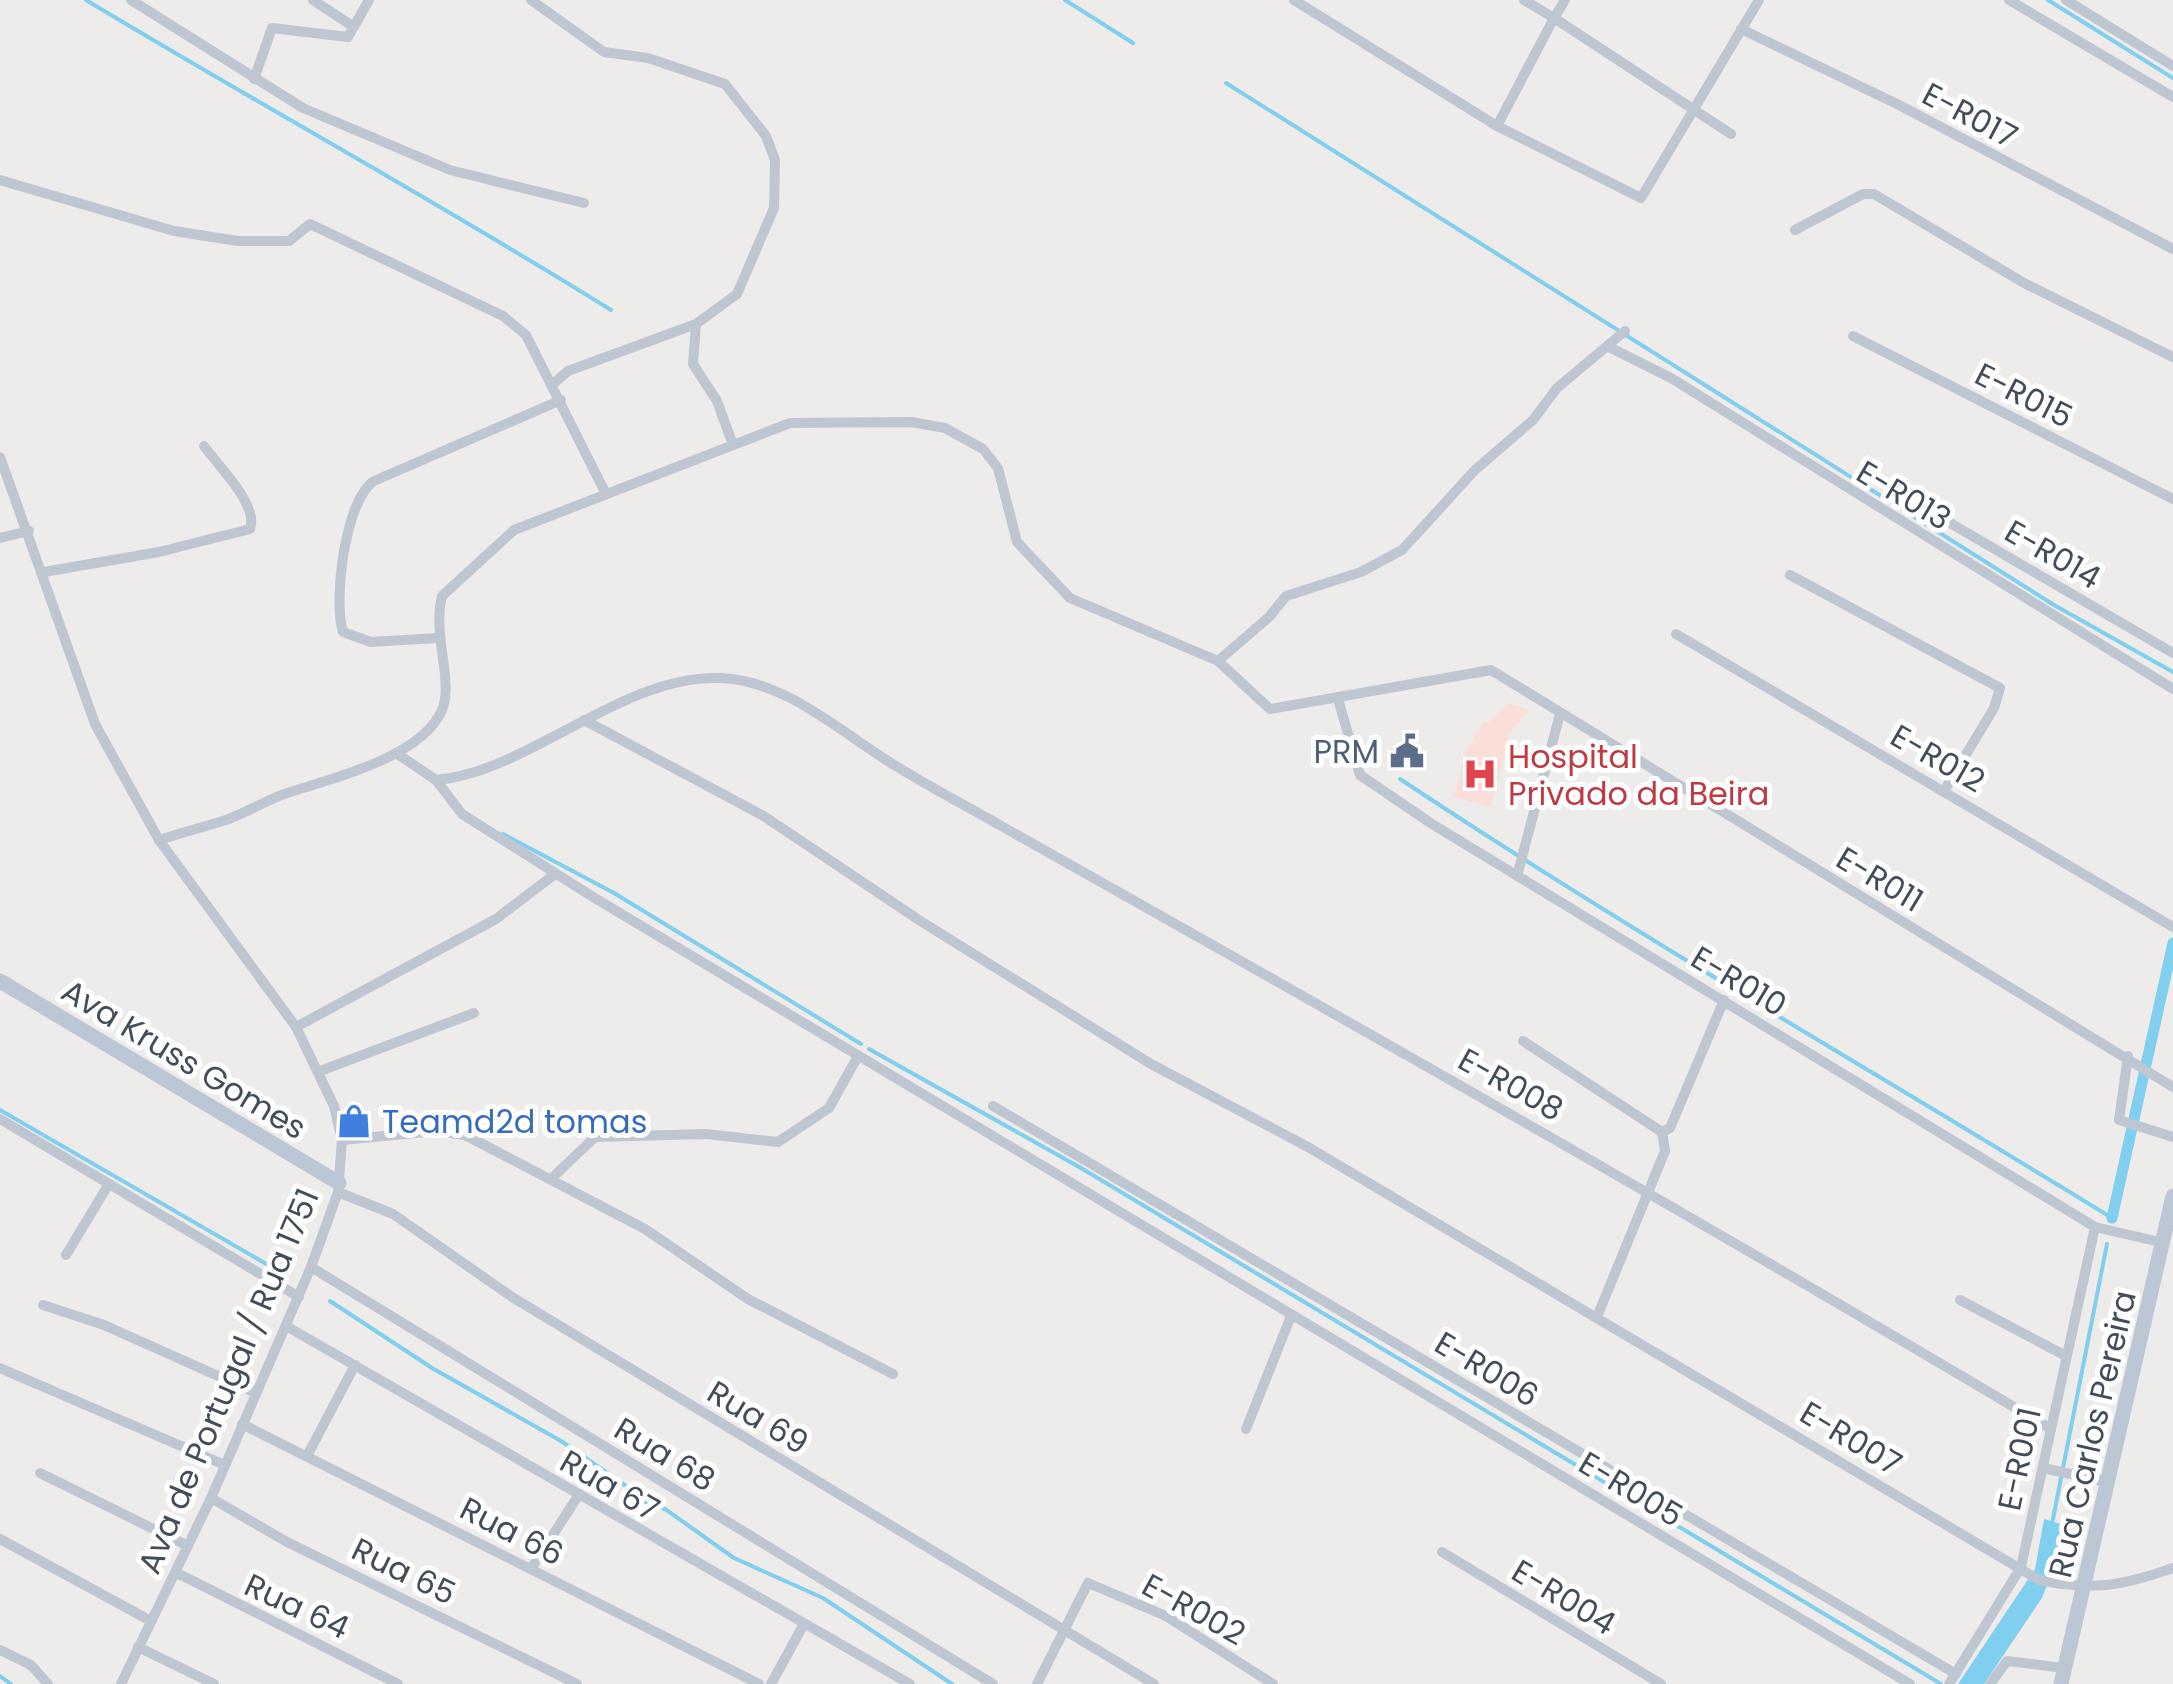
<svg xmlns="http://www.w3.org/2000/svg" width="2173" height="1684" font-family="Poppins,sans-serif">
<style>
.medical{fill:#fbded8}
.water{fill:#81cfef}
.lines{fill:none;stroke-linecap:round;stroke-linejoin:round}
.stream{stroke:#81cfef;stroke-width:4}
.canal{stroke:#81cfef;stroke-width:11}
.street{stroke:#bec6d2;stroke-width:10}
.secondary{stroke:#bcc7d6;stroke-width:15}
.labels{text-anchor:middle;dominant-baseline:central;stroke-width:10;stroke-linejoin:round;paint-order:stroke}
.street-label{font-size:32px;fill:#434d59;stroke:#fff}
.service-label{font-size:32px;fill:#4e5e75;stroke:#fff;text-anchor:end}
.health-label{font-size:32px;fill:#be3a42;stroke:#fff;text-anchor:start}
.shop-label{font-size:32px;fill:#366cbe;stroke:#fff;text-anchor:start}
</style>
<rect width="100%" height="100%" fill="#eeebeb"/>
<polygon class="medical" points="1508,703 1530,710 1510,732 1491,807 1454,797 1466,751 1484,722 1488,723"/>
<polygon class="water" points="2044,1519 2071,1527 2042,1598 1984,1684 1958,1684 2035,1569"/>
<g class="lines">
<g class="stream">
<path d="M86 0C260 105 438 202 611 310"/>
<polyline points="1065,0 1133,43"/>
<polyline points="2048,0 2173,78"/>
<polyline points="1226,83 2054,605 2173,672"/>
<path d="M1400 779C1632 933 1875 1072 2112 1218"/>
<polyline points="503,834 614,893 861,1044"/>
<polyline points="869,1049 1081,1168 1941,1684"/>
<polyline points="0,1110 268,1265"/>
<polyline points="330,1301 432,1368 561,1441 639,1495 640,1500 665,1509 734,1558 823,1598 952,1684"/>
<polyline points="2052,1524 2107,1244"/>
<polyline points="0,1676 11,1684"/>
</g>
<polyline class="canal" points="2112,1218 2173,943"/>
<g class="street">
<polyline points="131,0 303,108 450,170 584,203"/>
<polyline points="313,0 354,27"/>
<polyline points="531,0 604,52 648,58 725,84 766,136 775,160 774,208 737,294 696,324 568,371 553,384"/>
<polyline points="1294,0 1497,126 1641,198 1759,0"/>
<polyline points="1524,0 1554,18 1565,0"/>
<polyline points="2009,0 2173,97"/>
<polyline points="2066,0 2173,66"/>
<polyline points="1741,29 1897,104 2173,249"/>
<polyline points="254,79 272,28 348,37 369,0"/>
<polyline points="1497,126 1554,18 1731,134"/>
<polyline points="0,180 174,231 238,241 289,241 310,224 503,316 526,335 605,492"/>
<polyline points="1795,230 1863,194 1874,194 2024,283 2173,357"/>
<polyline points="696,324 693,364 717,401 733,445"/>
<polyline points="1853,336 2173,499"/>
<polyline points="1609,347 1671,378 2173,689"/>
<polyline points="0,457 95,724 159,840 296,1027 334,1106 342,1140 338,1192 311,1267 211,1498 121,1684"/>
<polyline points="1909,499 2173,653"/>
<polyline points="0,538 29,531"/>
<path d="M44 572 159 552 250 529C259 505 218 466 204 446"/>
<polyline points="1790,575 2000,688 1994,708 1944,791"/>
<polyline points="1676,634 2173,927"/>
<path d="M437 638 371 642 343 632C333 601 345 500 374 481L561 400"/>
<polyline points="1218,661 1269,617 1286,596 1361,572 1402,550 1475,470 1533,420 1557,388 1625,331"/>
<polyline points="1338,699 1360,775 1432,824 2095,1227 2164,1243"/>
<path d="M584 720 762 815 922 922 1151 1064 1308 1147 2039 1580C2093 1591 2122 1586 2173 1568"/>
<polyline points="396,753 436,780 462,814 593,897 1910,1684"/>
<path d="M436 780C529 772 623 674 720 678 785 680 839 731 891 763 928 786 966 806 1003 827 1355 1025 1705 1223 2051 1429"/>
<path d="M159 840C181 833 204 827 226 820 248 812 268 799 290 792 333 778 422 757 442 710 454 682 432 635 442 596L514 530 790 423 911 422 945 428 983 449 998 468 1017 542 1070 598 1218 661 1270 709 1491 670 2173 1087"/>
<polyline points="1517,876 1560,714"/>
<polyline points="296,1027 496,919 555,874"/>
<polyline points="1523,1041 1662,1132 1670,1128 1724,1000"/>
<polyline points="2128,1056 2119,1120 2173,1137"/>
<polyline points="320,1071 474,1013"/>
<polyline points="993,1106 1956,1674"/>
<polyline points="0,1119 299,1297"/>
<polyline points="342,1140 436,1131 465,1135 645,1229 748,1299 893,1374"/>
<polyline points="551,1179 595,1137 706,1134 778,1142 829,1108 857,1058"/>
<polyline points="338,1192 393,1214 512,1297 1154,1684"/>
<polyline points="66,1255 107,1187"/>
<polyline points="311,1267 993,1684"/>
<polyline points="1960,1300 2066,1356"/>
<polyline points="43,1305 104,1325 256,1393"/>
<polyline points="1597,1317 1665,1151 1662,1132"/>
<polyline points="286,1326 910,1684"/>
<polyline points="0,1368 225,1465"/>
<polyline points="242,1424 759,1684"/>
<polyline points="1246,1429 1291,1316"/>
<polyline points="307,1456 355,1365"/>
<polyline points="2043,1468 2107,1482"/>
<polyline points="40,1473 188,1546"/>
<polyline points="211,1498 287,1542 577,1684"/>
<polyline points="0,1539 151,1621"/>
<polyline points="1442,1552 1661,1684"/>
<polyline points="531,1569 578,1496"/>
<polyline points="175,1572 398,1684"/>
<polyline points="138,1647 214,1684"/>
<polyline points="0,1650 31,1665 48,1684"/>
<polyline points="771,1684 804,1624"/>
<polyline points="1037,1684 1088,1583 1166,1616 1273,1684"/>
<polyline points="1949,1684 2021,1567 2095,1227"/>
<polyline points="1990,1684 2007,1661 2064,1668"/>
</g>
<g class="secondary">
<polyline points="0,981 339,1183"/>
<polyline points="2061,1684 2173,1196"/>
</g>
</g>
<defs>
<g id="civic-bare" transform="scale(2.7)"><path d="M-.6-6.5H3V-4.5H.6V-3L4-1V1h2V6H-6V1h2V-1L-.6-3ZM-1.2 2.5V6h2.4V2.5Z" fill="#5c6f8a" stroke="#fff" stroke-width="2.5" paint-order="stroke"/></g>
<g id="hospital-bare" transform="scale(2.7)"><path d="M-5-5h3v3.5h4V-5h3V5h-3V1.5h-4V5h-3Z" fill="#e0444e" stroke="#fff" stroke-width="2.5" paint-order="stroke"/></g>
<g id="shop-bare" transform="scale(2.7)"><path d="M-5-2.5h2.3a2.7 3.5 0 0 1 5.4 0H5L5.5 6h-11ZM-1.5-2.5h3a1.5 2.3 0 0 0-3 0Z" fill="#3f7fe0" stroke="#fff" stroke-width="2.5" paint-order="stroke"/></g>
</defs>
<g fill-rule="evenodd">
<use href="#civic-bare" x="1407" y="751"/>
<use href="#hospital-bare" x="1480" y="774"/>
<use href="#shop-bare" x="354" y="1121"/>
</g>
<g class="labels">
<g class="street-label">
<text transform="translate(1970 115) rotate(28)">E-R017</text>
<text transform="translate(2024 395) rotate(27)">E-R015</text>
<text transform="translate(1904 495) rotate(31)">E-R013</text>
<text transform="translate(2053 554) rotate(30)">E-R014</text>
<text transform="translate(1938 758) rotate(30)">E-R012</text>
<text transform="translate(1880 879) rotate(31)">E-R011</text>
<text transform="translate(1739 981) rotate(31)">E-R010</text>
<text transform="translate(184 1059) rotate(31)">Ava Kruss Gomes</text>
<text transform="translate(1511 1084) rotate(29)">E-R008</text>
<text transform="translate(1487 1369) rotate(31)">E-R006</text>
<text transform="translate(228 1381) rotate(-67)">Ava de Portugal / Rua 1751</text>
<text transform="translate(758 1417) rotate(31)">Rua 69</text>
<text transform="translate(2092 1434) rotate(-77)">Rua Carlos Pereira</text>
<text transform="translate(1851 1438) rotate(31)">E-R007</text>
<text transform="translate(665 1454) rotate(31)">Rua 68</text>
<text transform="translate(2019 1459) rotate(-78)">E-R001</text>
<text transform="translate(610 1485) rotate(30)">Rua 67</text>
<text transform="translate(1631 1489) rotate(31)">E-R005</text>
<text transform="translate(512 1531) rotate(27)">Rua 66</text>
<text transform="translate(404 1571) rotate(26)">Rua 65</text>
<text transform="translate(1564 1597) rotate(31)">E-R004</text>
<text transform="translate(297 1606) rotate(25)">Rua 64</text>
<text transform="translate(1194 1609) rotate(29)">E-R002</text>
</g>
<g class="service-label">
<text x="1379" y="751">PRM</text>
</g>
<g class="health-label">
<text x="1508" y="756">Hospital<tspan x="1508" dy="37">Privado da Beira</tspan></text>
</g>
<g class="shop-label">
<text x="382" y="1121">Teamd2d tomas</text>
</g>
</g>
</svg>
